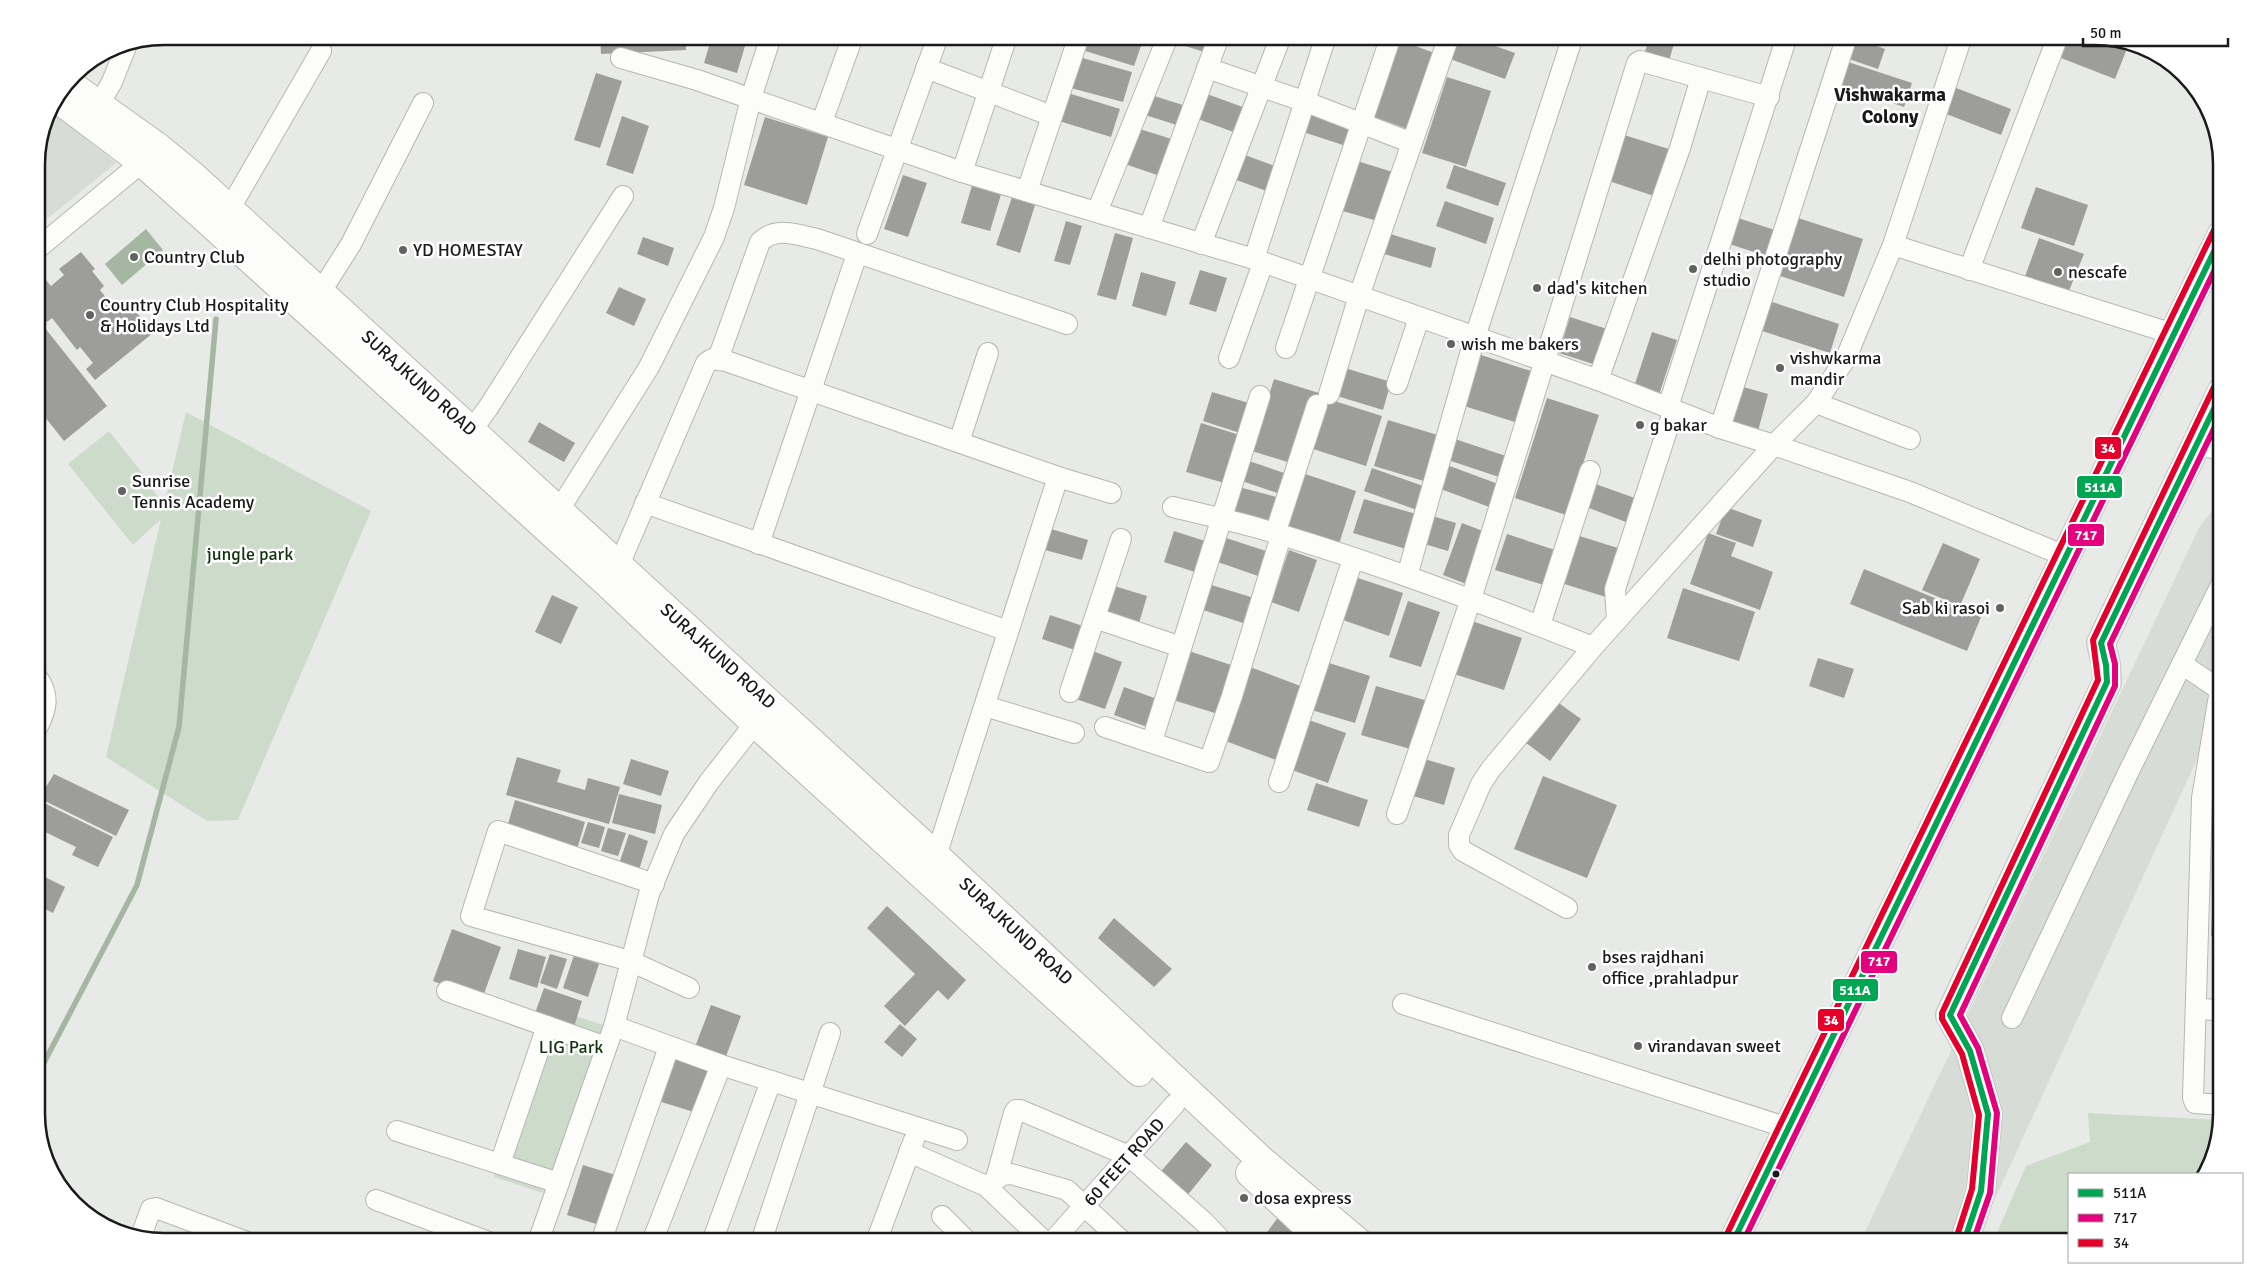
<svg xmlns="http://www.w3.org/2000/svg" width="2258" height="1278" font-family="Signika,sans-serif">
<style>
.built{fill:#d7ddd6}
.green{fill:#cddbcb}
.water{fill:#a5b7a2}
.lines{fill:none;stroke-linecap:round;stroke-linejoin:round}
.stream{stroke:#a5b7a2;stroke-width:5.5}
.building{fill:#9d9e9c}
.minor-casing{stroke:#b6b7b5;stroke-width:22}
.tertiary-casing{stroke:#b6b7b5;stroke-width:26}
.secondary-casing{stroke:#b6b7b5;stroke-width:30}
.primary-casing{stroke:#c5c6c4;stroke-width:30}
.minor{stroke:#fcfcfb;stroke-width:20}
.tertiary{stroke:#fcfcfb;stroke-width:24}
.secondary{stroke:#fcfcfb;stroke-width:28}
.primary{stroke:#e0e8e0;stroke-width:28}
.bus-1-casing{stroke:#fff;stroke-width:10}
.bus-2-casing{stroke:#fff;stroke-width:10}
.bus-3-casing{stroke:#fff;stroke-width:10}
.bus-1{stroke:#00a651;stroke-width:6}
.bus-2{stroke:#e5007d;stroke-width:6}
.bus-3{stroke:#e4002b;stroke-width:6}
.poi-dot{fill:#616361;stroke:#fff;stroke-width:2}
.bus-dot{fill:#191b19;stroke:#fff;stroke-width:2}
.labels{text-anchor:middle;dominant-baseline:central;stroke-width:5;stroke-linejoin:round;paint-order:stroke}
.poi-label{font-size:18px;fill:#191b19;stroke:#fff;text-anchor:start}
.street-label{font-size:18px;fill:#191b19;stroke:#fff}
.park-label{font-size:18px;fill:#0f340b;stroke:#fff}
.neighbourhood-label{font-size:19px;font-weight:bold;fill:#191b19;stroke:#fff}
.rim{fill:none;stroke:#191b19;stroke-width:2.5}
.line-badge{stroke:#fff;stroke-width:2}
.badge-label{font-size:14px;text-anchor:middle;font-weight:bold;fill:#fff}
</style>
<rect width="100%" height="100%" fill="#e8eae7"/>
<g class="built">
<polygon points="49,110 116,163 37,227 37,156 46,115"/>
<polygon points="2222,496 2222,705 1975,1242 1860,1242 2199,528"/>
</g>
<g class="green">
<polygon points="186,412 371,511 238,820 207,821 106,757 161,519 133,545 68,464 109,431 143,474 164,506"/>
<polygon points="554,1009 609,1027 543,1193 494,1177"/>
<polygon points="2088,1113 2220,1120 2206,1174 2069,1174 2069,1242 1993,1242 2026,1166 2090,1142"/>
</g>
<polygon class="water" points="146,229 163,250 122,285 105,264"/>
<g class="lines">
<polyline class="stream" points="37,1076 137,885 179,727 216,319"/>
</g>
<g class="building">
<polygon points="552,36 597,36 597,46 552,45"/>
<polygon points="600,36 686,36 686,50 601,54"/>
<polygon points="712,36 748,36 737,73 704,63"/>
<polygon points="1086,36 1121,36 1142,43 1134,66 1082,50"/>
<polygon points="1173,36 1216,36 1211,54 1172,42"/>
<polygon points="1421,36 1440,36 1438,42"/>
<polygon points="1458,36 1467,36 1515,53 1505,79 1450,59"/>
<polygon points="1650,36 1676,36 1668,65 1643,58"/>
<polygon points="2069,36 2085,36 2126,51 2115,79 2061,58"/>
<polygon points="1856,38 1885,49 1878,69 1849,59"/>
<polygon points="1396,39 1440,55 1413,131 1369,115"/>
<polygon points="1079,57 1132,72 1123,102 1071,88"/>
<polygon points="1845,61 1912,83 1904,107 1837,84"/>
<polygon points="596,73 622,81 600,148 574,140"/>
<polygon points="1447,77 1491,91 1466,167 1422,153"/>
<polygon points="1951,86 2011,109 2001,135 1941,112"/>
<polygon points="1068,93 1120,109 1111,137 1059,121"/>
<polygon points="1148,94 1189,107 1183,127 1142,114"/>
<polygon points="1207,94 1248,109 1239,134 1198,119"/>
<polygon points="1307,111 1350,126 1343,145 1300,131"/>
<polygon points="622,116 649,126 633,174 606,165"/>
<polygon points="765,117 828,137 807,205 744,185"/>
<polygon points="1133,127 1175,140 1163,177 1122,163"/>
<polygon points="1621,134 1675,151 1660,198 1606,180"/>
<polygon points="1237,152 1280,168 1272,193 1228,177"/>
<polygon points="1354,160 1396,173 1381,222 1339,210"/>
<polygon points="1454,165 1506,183 1498,206 1446,188"/>
<polygon points="903,175 927,183 908,237 884,229"/>
<polygon points="973,182 1002,191 990,231 961,223"/>
<polygon points="2036,187 2088,205 2074,246 2021,228"/>
<polygon points="1012,197 1035,205 1020,253 996,245"/>
<polygon points="1445,201 1494,218 1486,244 1436,226"/>
<polygon points="1732,216 1781,232 1773,258 1723,242"/>
<polygon points="1795,217 1863,239 1844,297 1777,275"/>
<polygon points="1066,221 1082,226 1070,265 1054,261"/>
<polygon points="1115,233 1133,238 1116,300 1097,295"/>
<polygon points="1387,233 1436,248 1431,268 1381,253"/>
<polygon points="643,237 674,248 668,266 637,254"/>
<polygon points="2039,238 2084,254 2066,298 2023,282"/>
<polygon points="81,252 95,269 92,271 104,286 100,290 118,313 130,304 153,333 95,380 86,369 93,363 80,347 77,350 52,318 47,322 40,313 37,316 37,288 46,280 51,286 64,275 59,269"/>
<polygon points="1200,270 1227,278 1216,312 1189,304"/>
<polygon points="1141,272 1176,282 1166,316 1132,306"/>
<polygon points="619,287 646,299 634,326 606,313"/>
<polygon points="1769,301 1839,324 1830,353 1759,330"/>
<polygon points="1570,317 1607,329 1596,365 1559,353"/>
<polygon points="37,318 107,406 64,441 37,407"/>
<polygon points="1652,332 1677,340 1659,395 1634,387"/>
<polygon points="1481,355 1534,372 1518,423 1464,406"/>
<polygon points="1345,368 1391,382 1383,410 1337,396"/>
<polygon points="1274,379 1319,393 1297,465 1252,451"/>
<polygon points="1740,386 1768,394 1758,431 1730,423"/>
<polygon points="1212,392 1252,404 1243,434 1203,421"/>
<polygon points="1547,398 1599,415 1566,515 1515,498"/>
<polygon points="1328,399 1382,416 1366,466 1313,449"/>
<polygon points="1388,420 1441,436 1427,482 1374,466"/>
<polygon points="539,422 575,443 564,462 528,442"/>
<polygon points="1201,423 1243,436 1228,484 1186,472"/>
<polygon points="1452,438 1509,457 1502,478 1445,459"/>
<polygon points="1246,460 1293,476 1286,496 1239,480"/>
<polygon points="1447,465 1501,485 1492,508 1438,488"/>
<polygon points="1372,468 1426,487 1417,510 1364,491"/>
<polygon points="1302,473 1356,491 1339,544 1284,525"/>
<polygon points="1590,482 1643,501 1634,525 1581,505"/>
<polygon points="1235,486 1284,499 1277,526 1228,512"/>
<polygon points="1364,499 1416,514 1406,549 1353,533"/>
<polygon points="1726,507 1762,520 1753,547 1716,534"/>
<polygon points="1429,515 1456,523 1448,551 1421,543"/>
<polygon points="1462,523 1488,533 1469,585 1443,575"/>
<polygon points="1051,529 1088,540 1082,560 1045,550"/>
<polygon points="1174,531 1208,542 1198,573 1164,562"/>
<polygon points="1570,533 1624,550 1609,598 1555,581"/>
<polygon points="1708,533 1736,543 1731,556 1773,572 1760,610 1690,584"/>
<polygon points="1507,534 1558,551 1547,586 1495,570"/>
<polygon points="1220,536 1269,552 1261,577 1212,560"/>
<polygon points="1943,543 1980,559 1960,606 1922,590"/>
<polygon points="1289,550 1317,560 1299,612 1271,602"/>
<polygon points="1864,569 1981,617 1967,651 1850,604"/>
<polygon points="1352,576 1403,593 1389,636 1337,618"/>
<polygon points="1208,584 1251,597 1243,623 1200,609"/>
<polygon points="1111,585 1147,596 1137,630 1101,619"/>
<polygon points="1683,588 1755,612 1739,661 1667,638"/>
<polygon points="552,595 578,607 561,644 535,632"/>
<polygon points="1408,601 1440,612 1421,667 1389,657"/>
<polygon points="1050,615 1083,626 1075,650 1042,639"/>
<polygon points="1469,620 1522,638 1504,690 1451,673"/>
<polygon points="1090,650 1122,662 1105,709 1073,698"/>
<polygon points="1189,651 1234,666 1218,714 1173,700"/>
<polygon points="1818,658 1854,669 1844,698 1809,686"/>
<polygon points="1323,661 1370,676 1355,723 1308,709"/>
<polygon points="1250,667 1303,687 1276,760 1223,740"/>
<polygon points="1376,686 1428,701 1414,750 1361,735"/>
<polygon points="1124,687 1160,700 1150,728 1114,715"/>
<polygon points="1556,701 1581,719 1550,761 1525,742"/>
<polygon points="1306,719 1346,733 1328,783 1289,769"/>
<polygon points="2217,753 2222,753 2222,787 2216,787"/>
<polygon points="517,757 561,770 557,782 585,790 588,778 620,787 609,824 506,795"/>
<polygon points="1421,758 1455,768 1444,805 1410,795"/>
<polygon points="631,759 669,771 661,796 623,784"/>
<polygon points="54,774 129,810 116,836 39,798"/>
<polygon points="1543,776 1617,805 1587,878 1514,849"/>
<polygon points="1316,783 1368,800 1359,827 1307,810"/>
<polygon points="619,794 662,805 655,834 612,823"/>
<polygon points="38,800 113,837 98,867 72,855 76,847 37,828"/>
<polygon points="515,800 585,822 576,853 506,831"/>
<polygon points="2215,808 2222,808 2222,895 2213,895 2214,862 2218,862 2218,853 2214,853"/>
<polygon points="588,822 605,827 599,848 581,843"/>
<polygon points="608,828 626,833 618,856 601,851"/>
<polygon points="629,834 648,841 639,870 619,864"/>
<polygon points="37,873 65,887 53,913 37,905"/>
<polygon points="887,906 966,980 948,1000 938,990 905,1026 884,1006 915,974 867,928"/>
<polygon points="2212,915 2222,915 2221,936 2211,936"/>
<polygon points="1114,918 1172,969 1154,987 1098,938"/>
<polygon points="452,929 501,947 482,999 433,981"/>
<polygon points="518,949 546,957 537,988 509,979"/>
<polygon points="37,953 43,956 37,969"/>
<polygon points="550,954 567,959 557,989 540,983"/>
<polygon points="574,955 599,964 588,997 563,988"/>
<polygon points="544,988 582,1001 573,1030 534,1016"/>
<polygon points="711,1005 741,1016 725,1059 695,1047"/>
<polygon points="900,1024 917,1039 902,1057 884,1042"/>
<polygon points="670,1053 711,1066 697,1113 655,1100"/>
<polygon points="1186,1142 1212,1165 1186,1197 1158,1175"/>
<polygon points="583,1165 622,1177 606,1227 567,1215"/>
<polygon points="1279,1216 1314,1242 1260,1242"/>
</g>
<g class="lines">
<g class="minor-casing">
<g id="minor">
<polyline points="621,58 697,80 962,172 1254,259 1598,380 1720,428 1774,445 1910,492 2065,556"/>
<polyline points="926,68 1052,116"/>
<polyline points="1207,68 1306,102 1412,143"/>
<polyline points="92,116 112,82 127,44"/>
<polyline points="822,122 853,36"/>
<polyline points="962,172 1007,36"/>
<polyline points="1027,191 1079,36"/>
<polyline points="229,210 321,51"/>
<polyline points="1097,212 1168,36"/>
<polyline points="1149,228 1219,36"/>
<polyline points="867,234 938,36"/>
<polyline points="1201,244 1281,36"/>
<polyline points="1893,245 2173,334"/>
<polyline points="37,249 152,154"/>
<polyline points="1254,259 1326,36"/>
<polyline points="1969,270 2058,36"/>
<polyline points="320,293 351,244 423,103"/>
<polyline points="1286,348 1391,36"/>
<polyline points="1229,358 1263,263"/>
<path d="M718 359 760 242C776 226 797 235 817 239L1067 324"/>
<polyline points="1598,380 1680,148 1701,78"/>
<polyline points="1397,384 1419,318"/>
<polyline points="1329,394 1359,296 1449,36"/>
<polyline points="1816,403 1910,439"/>
<polyline points="1668,407 1787,36"/>
<polyline points="1720,428 1847,36"/>
<polyline points="471,431 488,408 623,196"/>
<polyline points="959,442 988,353"/>
<polyline points="1058,477 1111,493"/>
<polyline points="645,503 1008,631"/>
<path d="M1173 507C1201 514 1230 520 1258 528 1372 561 1482 603 1593 647"/>
<polyline points="559,510 649,367 714,237 724,208 751,98 771,36"/>
<polyline points="1275,534 1317,405"/>
<polyline points="759,544 857,254"/>
<polyline points="619,565 706,363 712,359 726,361 1058,477 936,856"/>
<polyline points="1407,576 1475,337 1573,36"/>
<polyline points="1095,618 1181,647"/>
<polyline points="1617,620 1615,589 1674,409"/>
<polyline points="1540,625 1590,471"/>
<polyline points="2182,664 2220,690"/>
<path d="M37 677C50 695 47 709 37 728"/>
<polyline points="2222,690 2220,690 2202,798 2193,1098 2195,1103 2222,1105"/>
<polyline points="1070,692 1121,539"/>
<polyline points="985,706 1074,733"/>
<polyline points="1105,727 1209,762 1232,696 1281,536"/>
<polyline points="1152,741 1260,396"/>
<polyline points="1279,782 1353,559"/>
<polyline points="1397,814 1471,599 1637,63 1640,61 1769,97"/>
<polyline points="654,884 498,831 471,916 630,961 689,988"/>
<polyline points="1567,908 1463,851 1459,845 1459,835 1481,784 1491,769 1593,647 1774,445 1816,403 1846,358 1893,245 1962,36"/>
<polyline points="447,991 606,1047"/>
<polyline points="1403,1004 1788,1128"/>
<polyline points="2196,1008 2222,1011"/>
<polyline points="2012,1018 2128,773 2222,583"/>
<polyline points="614,1026 721,1065 957,1140"/>
<polyline points="397,1131 559,1183"/>
<polyline points="909,1152 986,1186 1045,1242"/>
<polyline points="500,1164 547,1026"/>
<polyline points="996,1179 1014,1113 1016,1110 1020,1110 1129,1156 1203,1221 1223,1242"/>
<polyline points="989,1185 1002,1175 1011,1174 1067,1190 1123,1242"/>
<polyline points="376,1200 489,1242"/>
<polyline points="942,1216 968,1242"/>
<polyline points="141,1236 151,1209 156,1208 247,1242"/>
<polyline points="538,1242 614,1026 649,894 674,834 709,782 763,713"/>
<polyline points="601,1242 669,1047"/>
<polyline points="652,1242 721,1065"/>
<polyline points="712,1242 771,1081"/>
<polyline points="761,1242 830,1033"/>
<polyline points="876,1242 914,1140"/>
<polyline points="1052,1242 1175,1104"/>
</g>
</g>
<g class="tertiary-casing">
<polyline id="tertiary" points="2197,441 2222,449"/>
</g>
<g class="secondary-casing">
<g id="secondary">
<polyline points="68,83 159,148 192,175 936,856 1261,1160 1358,1242"/>
<polyline points="58,99 143,163 207,220 607,583 755,723 1139,1072"/>
<polyline points="1250,1173 1324,1242"/>
</g>
</g>
<g class="primary-casing">
<g id="primary">
<polyline points="1733,1242 2222,234"/>
<polyline points="1964,1242 1981,1191 1988,1114 1970,1051 1950,1015 2107,682 2106,665 2101,643 2222,391"/>
</g>
</g>
<use href="#minor" class="minor"/>
<use href="#tertiary" class="tertiary"/>
<use href="#secondary" class="secondary"/>
<use href="#primary" class="primary"/>
<g class="bus-1-casing">
<g id="bus-1">
<polyline points="1733,1242 2222,235"/>
<polyline points="1964,1242 1981,1191 1988,1114 1970,1051 1950,1015 2107,682 2106,665 2101,643 2222,392"/>
</g>
</g>
<g class="bus-2-casing">
<g id="bus-2">
<polyline points="1743,1242 2222,255"/>
<polyline points="1973,1242 1990,1193 1997,1113 1978,1048 1960,1015 2115,686 2115,664 2110,644 2222,412"/>
</g>
</g>
<g class="bus-3-casing">
<g id="bus-3">
<polyline points="1725,1238 2214,230"/>
<polyline points="1956,1239 1972,1189 1979,1115 1962,1054 1942,1019 1942,1013 2098,680 2093,640 2214,387"/>
</g>
</g>
<use href="#bus-1" class="bus-1"/>
<use href="#bus-2" class="bus-2"/>
<use href="#bus-3" class="bus-3"/>
</g>
<g class="poi-dot">
<circle cx="403" cy="250" r="5"/>
<circle cx="134" cy="257" r="5"/>
<circle cx="1693" cy="269" r="5"/>
<circle cx="2058" cy="272" r="5"/>
<circle cx="1537" cy="288" r="5"/>
<circle cx="90" cy="315" r="5"/>
<circle cx="1451" cy="344" r="5"/>
<circle cx="1780" cy="368" r="5"/>
<circle cx="1640" cy="425" r="5"/>
<circle cx="122" cy="491" r="5"/>
<circle cx="2000" cy="608" r="5"/>
<circle cx="1592" cy="967" r="5"/>
<circle cx="1638" cy="1046" r="5"/>
<circle cx="1244" cy="1198" r="5"/>
</g>
<circle class="bus-dot" cx="1776" cy="1174" r="4.5"/>
<g class="labels">
<g class="poi-label">
<text x="413" y="250">YD HOMESTAY</text>
<text x="144" y="257">Country Club</text>
<text x="1703" y="259">delhi photography<tspan x="1703" dy="21">studio</tspan></text>
<text x="2068" y="272">nescafe</text>
<text x="1547" y="288">dad's kitchen</text>
<text x="100" y="305">Country Club Hospitality<tspan x="100" dy="21">&amp; Holidays Ltd</tspan></text>
<text x="1461" y="344">wish me bakers</text>
<text x="1790" y="358">vishwkarma<tspan x="1790" dy="21">mandir</tspan></text>
<text x="1650" y="425">g bakar</text>
<text x="132" y="481">Sunrise<tspan x="132" dy="21">Tennis Academy</tspan></text>
<text x="1990" y="608" text-anchor="end">Sab ki rasoi</text>
<text x="1602" y="957">bses rajdhani<tspan x="1602" dy="21">office ,prahladpur</tspan></text>
<text x="1648" y="1046">virandavan sweet</text>
<text x="1254" y="1198">dosa express</text>
</g>
<g class="street-label">
<text transform="translate(419 383) rotate(42)">SURAJKUND ROAD</text>
<text transform="translate(718 656) rotate(42)">SURAJKUND ROAD</text>
<text transform="translate(1016 931) rotate(43)">SURAJKUND ROAD</text>
<text transform="translate(1124 1162) rotate(-48)">60 FEET ROAD</text>
</g>
<g class="park-label">
<text x="250" y="554">jungle park</text>
<text x="571" y="1047">LIG Park</text>
</g>
<g class="neighbourhood-label">
<text x="1890" y="95">Vishwakarma<tspan x="1890" dy="22">Colony</tspan></text>
</g>
</g>
<path d="M0 0H2258V1278H0ZM164 45H2094A119 119 0 0 1 2213 164V1114A119 119 0 0 1 2094 1233H164A119 119 0 0 1 45 1114V164A119 119 0 0 1 164 45Z" fill="#fff" fill-rule="evenodd"/>
<path class="rim" d="M164 45H2094A119 119 0 0 1 2213 164V1114A119 119 0 0 1 2094 1233H164A119 119 0 0 1 45 1114V164A119 119 0 0 1 164 45Z"/>
<g class="line-badge">
<rect x="2094" y="436" width="28" height="24" rx="5" fill="#e4002b"/>
<rect x="2076" y="475" width="47" height="24" rx="5" fill="#00a651"/>
<rect x="2067" y="523" width="38" height="24" rx="5" fill="#e5007d"/>
<rect x="1860" y="950" width="38" height="24" rx="5" fill="#e5007d"/>
<rect x="1832" y="978" width="47" height="24" rx="5" fill="#00a651"/>
<rect x="1817" y="1008" width="28" height="24" rx="5" fill="#e4002b"/>
</g>
<g class="badge-label">
<text x="2108" y="453">34</text>
<text x="2100" y="492">511A</text>
<text x="2086" y="540">717</text>
<text x="1879" y="966">717</text>
<text x="1855" y="995">511A</text>
<text x="1831" y="1025">34</text>
</g>
<rect x="2068" y="1173" width="175" height="90" fill="#ffffff" stroke="#a3a4a3"/>
<rect x="2078" y="1189" width="25" height="8" fill="#00a651" stroke="#a3a4a3"/>
<text x="2113" y="1198" font-size="15" fill="#191b19">511A</text>
<rect x="2078" y="1214" width="25" height="8" fill="#e5007d" stroke="#a3a4a3"/>
<text x="2113" y="1223" font-size="15" fill="#191b19">717</text>
<rect x="2078" y="1239" width="25" height="8" fill="#e4002b" stroke="#a3a4a3"/>
<text x="2113" y="1248" font-size="15" fill="#191b19">34</text>
<path d="M2083 38v8h145v-8" fill="none" stroke="#191b19" stroke-width="2.5"/>
<text x="2090" y="38" font-size="15" fill="#191b19" stroke="#ffffff" stroke-width="4" paint-order="stroke">50 m</text>
</svg>
